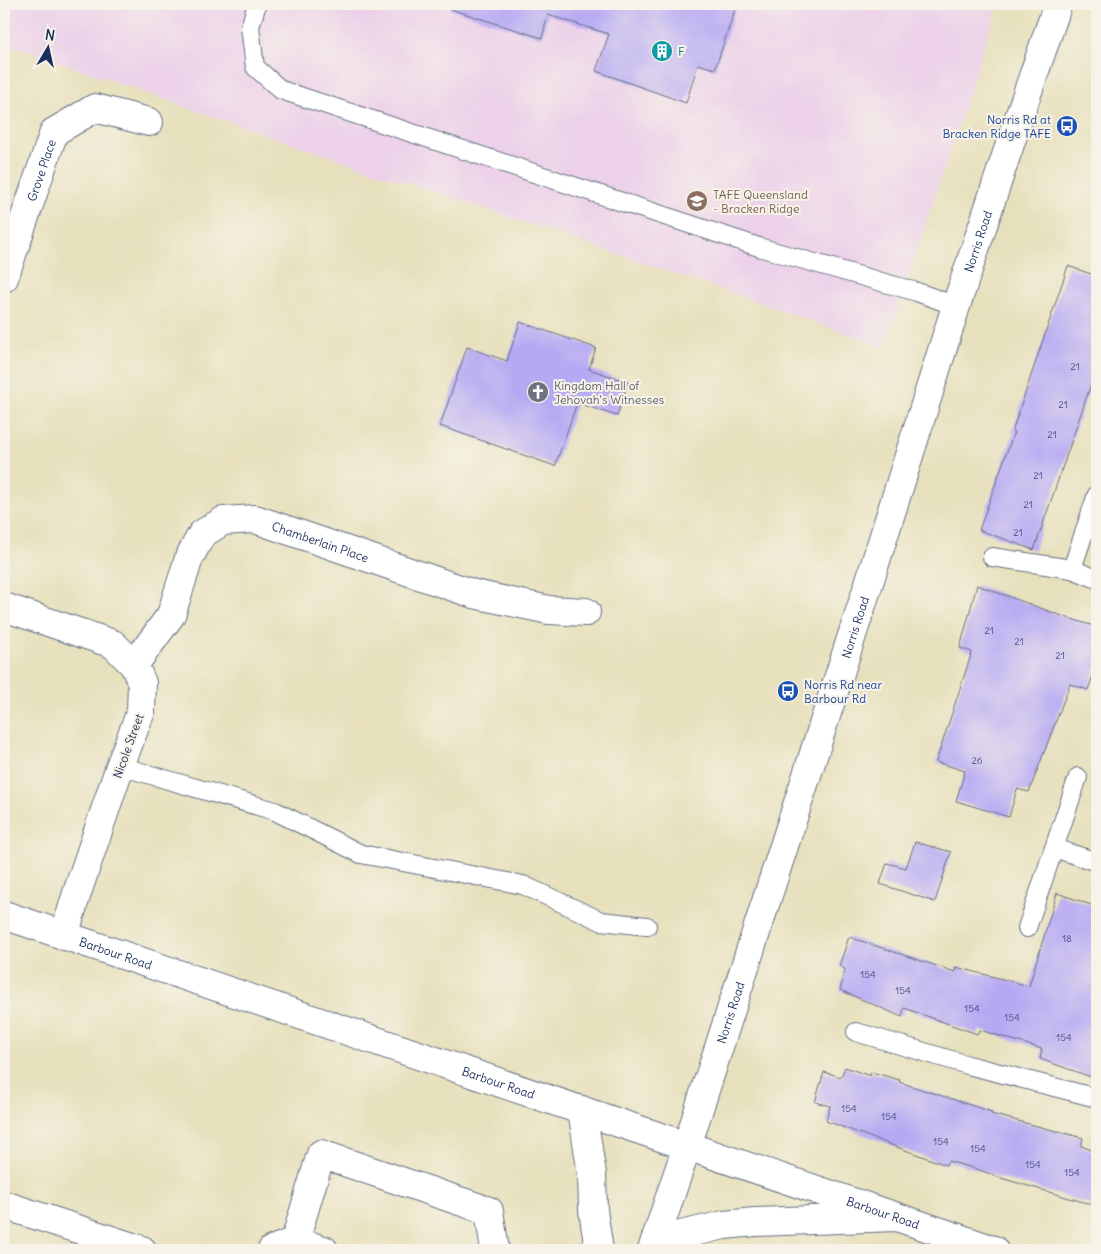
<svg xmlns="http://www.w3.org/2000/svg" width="1101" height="1254" font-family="Delius,sans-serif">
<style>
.built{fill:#ecd1e9}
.building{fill:#b6a9f3}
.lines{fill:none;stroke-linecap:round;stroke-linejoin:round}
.service-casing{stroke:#626d7f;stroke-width:20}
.minor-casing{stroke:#626d7f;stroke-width:30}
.tertiary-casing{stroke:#626d7f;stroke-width:30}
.secondary-casing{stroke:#626d7f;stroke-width:30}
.service{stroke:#fff;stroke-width:18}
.minor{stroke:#fff;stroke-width:28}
.tertiary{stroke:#fff;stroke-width:28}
.secondary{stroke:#fff;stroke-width:28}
.labels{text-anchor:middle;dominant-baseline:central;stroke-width:4;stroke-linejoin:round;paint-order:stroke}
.number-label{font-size:10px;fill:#424e83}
.culture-label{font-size:12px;fill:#0d838f;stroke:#f7f3e8;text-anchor:start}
.transit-label{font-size:12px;fill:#164399;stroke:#f7f3e8;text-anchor:end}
.street-label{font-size:12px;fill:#1b2f5e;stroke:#f7f3e8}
.education-label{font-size:12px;fill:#785e54;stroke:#f7f3e8;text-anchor:start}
.worship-label{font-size:12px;fill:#5b616d;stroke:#f7f3e8;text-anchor:start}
</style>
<rect width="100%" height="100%" fill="#f7f3e8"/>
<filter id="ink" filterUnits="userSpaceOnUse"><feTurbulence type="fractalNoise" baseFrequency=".02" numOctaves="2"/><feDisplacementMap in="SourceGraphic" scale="10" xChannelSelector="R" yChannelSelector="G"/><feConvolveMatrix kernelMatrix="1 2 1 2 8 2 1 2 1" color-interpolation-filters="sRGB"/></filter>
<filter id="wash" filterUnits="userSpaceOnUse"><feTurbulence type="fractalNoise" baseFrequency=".0096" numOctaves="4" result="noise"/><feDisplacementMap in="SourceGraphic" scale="20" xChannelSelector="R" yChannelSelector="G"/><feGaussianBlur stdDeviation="1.12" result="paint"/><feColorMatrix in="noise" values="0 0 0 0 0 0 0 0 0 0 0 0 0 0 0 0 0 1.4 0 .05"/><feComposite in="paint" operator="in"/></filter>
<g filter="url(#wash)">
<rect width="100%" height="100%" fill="#e7e0bc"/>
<polygon class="built" points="4,4 998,4 885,347 740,296 180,105 4,42"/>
<g id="blocks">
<g class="building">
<polygon points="451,4 737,4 715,69 698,64 686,103 596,71 609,34 548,15 542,38 450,9"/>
<polygon points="1068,266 1097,276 1097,367 1034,550 979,530 1014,432 1012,432"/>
<polygon points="520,322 596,348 589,369 628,382 617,416 577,403 555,466 440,426 467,347 507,361"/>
<polygon points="977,585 1062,616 1097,627 1097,664 1088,690 1070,684 1029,792 1017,789 1009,817 956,801 965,771 936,762 972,652 960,648"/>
<polygon points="915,842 951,852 935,902 880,884 887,863 906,868"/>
<polygon points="1057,893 1097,907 1097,1079 1040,1059 1042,1049 980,1030 977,1034 904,1008 902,1017 840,990 845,969 839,966 849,937 955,972 956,967 1029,986"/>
<polygon points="845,1067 870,1076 871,1072 900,1080 899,1082 992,1112 991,1114 1083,1138 1081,1146 1097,1152 1097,1206 994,1176 994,1175 973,1168 948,1161 946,1165 826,1121 830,1106 815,1102 824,1072 841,1077"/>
</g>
</g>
</g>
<g filter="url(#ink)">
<use href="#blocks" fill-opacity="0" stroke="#626d7f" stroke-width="1"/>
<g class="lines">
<g class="service-casing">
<g id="service">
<polyline points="257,4 250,27 255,67 281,90 762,248 917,292 956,306"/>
<polyline points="992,557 1072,569 1097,579"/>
<polyline points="1072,569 1097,494"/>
<polyline points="120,766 275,811 361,854 523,885 601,921 647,926"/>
<polyline points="1054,848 1097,862"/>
<polyline points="1027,928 1078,777"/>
<polyline points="856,1032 968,1065 1097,1098"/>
</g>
</g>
<g class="minor-casing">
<g id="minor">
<path id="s1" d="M4 278 54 132 95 108 149 122"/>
<polyline points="4,607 113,644 134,665 142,683 141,711 120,766 77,893 64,936"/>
<path id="s2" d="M134 665 171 615 189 558 202 534 223 521 255 519 474 594 549 610 586 612"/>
<polyline points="4,1205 142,1250"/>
<polyline points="295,1241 321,1154 489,1211 495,1250"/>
<polyline points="272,1250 295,1241 324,1250"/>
</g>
</g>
<g class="tertiary-casing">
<g id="tertiary">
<path id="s3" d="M4 915 897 1217 994 1250"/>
</g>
</g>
<g class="secondary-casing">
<g id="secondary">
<polyline points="582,1110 592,1174 593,1210 599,1250"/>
<polyline points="655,1241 724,1225 755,1222 897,1217"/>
<path id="s4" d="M652 1250 687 1146 869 583 956 306 1017 123 1058 4"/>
</g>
</g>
<use href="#service" class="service"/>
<use href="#minor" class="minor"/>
<use href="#tertiary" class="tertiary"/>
<use href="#secondary" class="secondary"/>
</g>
</g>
<defs>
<g id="building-disc" transform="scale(1.125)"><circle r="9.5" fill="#0f9aa8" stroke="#f7f3e8"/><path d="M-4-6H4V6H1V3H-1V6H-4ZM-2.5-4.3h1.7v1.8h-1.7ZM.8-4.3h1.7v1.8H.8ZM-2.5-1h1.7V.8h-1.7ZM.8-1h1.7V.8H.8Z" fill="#fff"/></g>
<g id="bus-disc" transform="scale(1.125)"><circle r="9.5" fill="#1a4fb4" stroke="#f7f3e8"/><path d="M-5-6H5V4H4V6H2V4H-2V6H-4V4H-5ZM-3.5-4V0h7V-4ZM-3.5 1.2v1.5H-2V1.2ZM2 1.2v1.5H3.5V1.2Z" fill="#fff"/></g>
<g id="university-disc" transform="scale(1.125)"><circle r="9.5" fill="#8d6e63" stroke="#f7f3e8"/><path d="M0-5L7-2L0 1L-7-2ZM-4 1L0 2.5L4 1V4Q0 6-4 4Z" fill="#fff"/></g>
<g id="church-disc" transform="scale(1.125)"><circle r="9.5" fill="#6b7280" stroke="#f7f3e8"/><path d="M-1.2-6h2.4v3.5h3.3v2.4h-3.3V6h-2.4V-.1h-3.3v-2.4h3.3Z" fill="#fff"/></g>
</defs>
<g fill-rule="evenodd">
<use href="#building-disc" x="662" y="51"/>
<use href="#bus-disc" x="1067" y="126"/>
<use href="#university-disc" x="697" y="201"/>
<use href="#church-disc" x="538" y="392"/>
<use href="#bus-disc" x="788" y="691"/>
</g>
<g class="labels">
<g class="number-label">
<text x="1075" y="366">21</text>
<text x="1063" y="404">21</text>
<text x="1052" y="434">21</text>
<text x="1038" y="475">21</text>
<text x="1028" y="504">21</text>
<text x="1018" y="532">21</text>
<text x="989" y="630">21</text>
<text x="1019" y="641">21</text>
<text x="1060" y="655">21</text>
<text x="977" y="760">26</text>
<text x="1067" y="938">18</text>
<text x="868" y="974">154</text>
<text x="903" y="990">154</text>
<text x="972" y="1008">154</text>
<text x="1012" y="1017">154</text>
<text x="1064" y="1037">154</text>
<text x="849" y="1108">154</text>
<text x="889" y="1116">154</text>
<text x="941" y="1141">154</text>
<text x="978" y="1148">154</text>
<text x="1033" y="1164">154</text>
<text x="1072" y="1172">154</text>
</g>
<g class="culture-label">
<text x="678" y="51">F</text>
</g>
<g class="transit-label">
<text x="1051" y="119">Norris Rd at<tspan x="1051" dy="14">Bracken Ridge TAFE</tspan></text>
<text x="804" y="684" text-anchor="start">Norris Rd near<tspan x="804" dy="14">Barbour Rd</tspan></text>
</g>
<g class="street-label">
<text stroke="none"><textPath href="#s1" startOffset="114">Grove Place</textPath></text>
<text stroke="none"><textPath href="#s4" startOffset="1060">Norris Road</textPath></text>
<text stroke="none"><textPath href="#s2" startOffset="275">Chamberlain Place</textPath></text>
<text stroke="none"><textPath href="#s4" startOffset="655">Norris Road</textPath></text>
<text transform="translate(128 746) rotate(-70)">Nicole Street</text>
<text stroke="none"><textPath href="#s3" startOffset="118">Barbour Road</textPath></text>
<text stroke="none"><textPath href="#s4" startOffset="250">Norris Road</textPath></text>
<text stroke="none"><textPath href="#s3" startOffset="522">Barbour Road</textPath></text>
<text stroke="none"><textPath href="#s3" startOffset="928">Barbour Road</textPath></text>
</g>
<g class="education-label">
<text x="713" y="194">TAFE Queensland<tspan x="713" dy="14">- Bracken Ridge</tspan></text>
</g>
<g class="worship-label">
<text x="554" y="385">Kingdom Hall of<tspan x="554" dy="14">Jehovah's Witnesses</tspan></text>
</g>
</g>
<rect width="1101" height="1254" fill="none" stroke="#f7f3e8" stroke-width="20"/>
<g transform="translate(48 48) rotate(9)" stroke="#f7f3e8" stroke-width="4" paint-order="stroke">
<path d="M0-4L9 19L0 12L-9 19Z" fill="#1b2f5e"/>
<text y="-8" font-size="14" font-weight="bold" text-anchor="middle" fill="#1b2f5e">N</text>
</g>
</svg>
